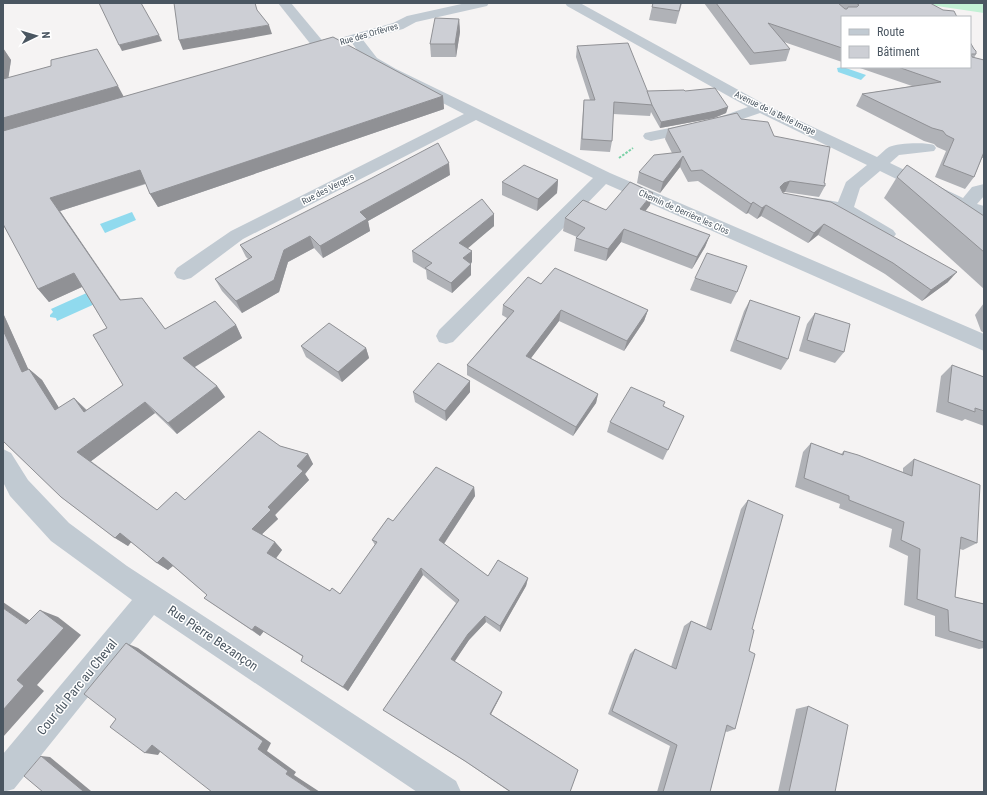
<svg xmlns="http://www.w3.org/2000/svg" width="987" height="795" font-family="'Roboto Condensed',sans-serif">
<style>
.green{fill:#c3f1d5}
.water{fill:#90daee}
.lines{fill:none;stroke-linecap:round;stroke-linejoin:round}
.path{stroke:#7ad0a6;stroke-width:2;stroke-dasharray:2.5 1.5;stroke-linecap:butt}
.minor{fill:#c1cad2;fill-rule:evenodd}
.wall{fill:#b0b2b7}
.shaded-wall{fill:#909195}
.building{fill:#cdcfd5;stroke:#909195}
.labels{text-anchor:middle;dominant-baseline:central;stroke-width:3;stroke-linejoin:round;paint-order:stroke}
.far-street-label{font-size:9px;fill:#4a5661;stroke:#fff}
.near-street-label{font-size:13px;fill:#4a5661;stroke:#fff}
</style>
<rect width="100%" height="100%" fill="#f5f3f3"/>
<polygon class="green" points="928,3 984,3 984,13 930,5"/>
<g class="water">
<polygon points="843,67 866,75 861,80 838,72 837,68"/>
<polygon points="132,212 136,220 105,233 100,224"/>
<polygon points="91,291 97,303 57,321 56,318 50,317 50,315 53,312 51,309"/>
</g>
<g class="lines">
<polyline class="path" points="619,158 633,148"/>
<g class="minor">
<polygon points="278,3 291,3 326,45 328,48 326,51 321,52 316,51"/>
<polygon points="466,3 489,3 487,6 416,22 403,29 363,40 377,58 396,69 610,173 984,334 984,351 606,184 453,342 446,344 439,342 436,336 439,330 593,178 476,120 243,239 191,278 184,280 177,278 174,273 177,268 231,231 464,114 367,64 352,43 342,46 337,45 335,42 337,39 393,23 407,16"/>
<path d="M565 3H580L766 105 877 157C881 154 885 149 889 147 897 143 925 142 934 145L936 148 934 151 899 155 890 163 963 198 972 187 984 184V196L977 204 984 206V219L960 210 880 171 860 188 854 207 893 230 896 234 893 238 887 240 881 238 839 214 809 208 806 204 809 200 815 198 838 202 846 182 867 165 760 113 722 126 651 141 645 139 643 136 645 133 714 119 748 107 567 6Z"/>
<polygon points="3,449 11,453 28,480 69,523 127,566 456,781 461,792 417,792 154,615 14,789 3,792 3,754 132,600 51,541 10,496 3,482"/>
</g>
</g>
<g class="wall">
<polygon points="682,3 676,24 649,20 652,7"/>
<polygon points="704,3 930,3 842,17 842,62 784,42 790,49 786,61 750,65"/>
<polygon points="459,19 460,32 456,57 431,57 430,44"/>
<polygon points="333,37 443,96 444,109 158,207 150,194 146,184 60,211 121,300 142,298 165,329 215,301 236,325 242,338 195,367 217,386 225,397 177,434 155,413 91,461 157,510 176,492 185,500 259,431 280,446 308,454 313,464 305,474 309,480 275,515 278,519 262,534 275,542 282,550 276,558 330,591 332,588 340,594 375,545 372,540 388,518 393,521 436,467 474,487 475,496 444,544 488,576 498,560 528,578 526,586 500,632 486,622 469,640 454,661 502,692 501,695 491,714 578,770 570,792 510,792 466,762 383,710 456,603 423,575 348,691 301,661 303,657 264,631 260,636 204,598 207,595 173,566 168,570 157,563 131,542 128,546 115,538 61,497 3,441 3,313 28,369 29,369 42,380 59,408 74,398 87,410 123,385 93,335 107,328 82,287 49,302 38,289 3,224 3,48 11,60 8,78 51,66 51,60 97,49 123,97"/>
<polygon points="970,42 976,54 974,58 984,158 982,158 974,177 965,189 935,177 946,151 937,147 934,144 924,141 856,106 862,94 912,86 857,67 970,67"/>
<polygon points="577,46 647,91 685,91 728,107 726,113 714,118 660,128 651,112 650,116 613,114 612,141 610,152 580,150 583,111 584,100 590,100 576,57"/>
<polygon points="741,119 774,136 824,183 825,186 819,197 785,192 783,192 783,193 948,282 922,301 885,274 818,235 808,243 761,216 757,219 748,213 746,214 698,181 688,182 680,167 660,193 637,183 639,172 672,153 665,139 668,129"/>
<polygon points="450,175 368,221 370,231 323,258 314,248 288,262 279,292 242,313 222,291 215,279 248,259 246,257 240,245"/>
<polygon points="897,177 984,216 984,289 884,198"/>
<polygon points="558,180 557,193 537,211 502,195 502,182"/>
<polygon points="650,205 645,211 710,235 705,247 692,269 621,242 606,261 574,251 576,238 577,237 563,231 565,218 606,210"/>
<polygon points="494,214 494,226 467,248 472,262 471,264 471,275 452,293 427,279 426,270 413,262 412,251"/>
<polygon points="695,278 737,292 731,304 690,290"/>
<polygon points="541,284 648,310 644,321 624,351 559,321 531,358 598,394 596,403 573,436 467,375 467,365 507,318 502,315 503,305"/>
<polygon points="750,300 788,359 781,370 730,351 744,311"/>
<polygon points="984,303 984,333 981,331 975,315"/>
<polygon points="815,313 844,352 835,363 799,351 807,324"/>
<polygon points="301,346 366,348 369,358 342,382 306,357"/>
<polygon points="952,365 984,377 984,426 965,419 962,421 936,412 941,376"/>
<polygon points="470,381 470,392 446,421 415,402 413,392"/>
<polygon points="663,406 684,416 663,460 607,432 610,422"/>
<polygon points="811,443 841,454 844,451 903,472 903,468 914,459 977,543 963,550 960,549 955,597 984,604 984,648 979,649 935,636 935,616 904,605 908,556 889,547 892,529 839,508 840,504 795,487 803,452"/>
<polygon points="748,500 752,629 735,729 727,732 725,731 710,792 657,792 670,746 608,714 630,654 635,649 671,667 684,626 691,621 706,627 741,509"/>
<polygon points="808,706 835,792 778,792 796,709"/>
</g>
<g class="shaded-wall">
<polygon points="459,19 460,32 456,57 455,44"/>
<polygon points="269,25 272,34 183,50 179,40"/>
<polygon points="159,35 162,41 122,51 119,45"/>
<polygon points="3,48 11,60 6,95 3,90"/>
<polygon points="118,86 125,99 3,134 3,118"/>
<polygon points="443,96 444,109 158,207 150,194"/>
<polygon points="728,107 726,113 714,118 660,128 661,122"/>
<polygon points="683,156 680,167 660,193 663,182"/>
<polygon points="449,163 450,175 368,221 370,231 323,258 320,246 360,212"/>
<polygon points="140,170 147,183 60,211 129,313 120,300 50,198"/>
<polygon points="558,180 557,193 537,211 538,199"/>
<polygon points="790,181 785,192 779,194 780,187 784,183"/>
<polygon points="653,193 650,205 637,222 640,209"/>
<polygon points="753,202 748,213 746,214 751,204"/>
<polygon points="766,205 761,216 757,219 762,208"/>
<polygon points="494,214 494,226 460,255 459,243"/>
<polygon points="824,224 818,235 808,243 814,233"/>
<polygon points="624,229 621,242 606,261 608,249"/>
<polygon points="710,235 705,247 692,269 697,257"/>
<polygon points="310,236 314,248 288,262 279,292 242,313 236,301 284,250"/>
<polygon points="472,251 472,262 463,270 463,258"/>
<polygon points="471,264 471,275 452,293 451,283"/>
<polygon points="957,272 948,282 922,301 931,290"/>
<polygon points="74,273 84,286 49,302 38,289"/>
<polygon points="561,310 559,321 525,366 526,356"/>
<polygon points="648,310 644,321 624,351 627,341"/>
<polygon points="3,313 35,384 22,372 3,330"/>
<polygon points="236,325 242,338 191,369 183,358"/>
<polygon points="366,348 369,358 342,382 338,372"/>
<polygon points="29,369 42,380 67,421 55,410"/>
<polygon points="470,381 470,392 446,421 445,411"/>
<polygon points="217,386 225,397 177,434 168,423"/>
<polygon points="598,394 596,403 573,436 576,427"/>
<polygon points="74,398 86,410 96,423 84,412"/>
<polygon points="145,402 155,413 90,462 77,452"/>
<polygon points="308,454 313,464 305,474 309,480 275,515 278,519 259,537 252,529 297,466"/>
<polygon points="474,487 475,496 441,548 439,540"/>
<polygon points="120,533 132,541 128,546 115,538"/>
<polygon points="275,542 282,550 274,561 267,553"/>
<polygon points="163,557 174,565 168,570 157,563"/>
<polygon points="421,568 423,575 348,691 343,687"/>
<polygon points="528,578 526,586 500,632 500,626"/>
<polygon points="3,602 45,631 26,624 3,608"/>
<polygon points="40,610 58,617 81,635 37,685 44,691 3,737 3,710 17,680"/>
<polygon points="485,616 486,622 469,640 453,664 451,659 468,634"/>
<polygon points="255,626 264,631 260,636 252,630"/>
<polygon points="126,643 138,648 271,743 267,751 296,772 294,775 320,792 313,792 286,774 258,749"/>
<polygon points="502,692 501,695 490,716 490,714"/>
<polygon points="152,745 164,746 158,755 145,753"/>
<polygon points="41,756 50,757 91,791 90,792 82,792"/>
</g>
<g class="building">
<polygon points="99,3 141,3 159,35 119,45"/>
<polygon points="174,3 255,3 257,10 269,25 179,40"/>
<polygon points="653,3 681,3 679,11 652,7"/>
<polygon points="716,3 838,3 845,9 847,9 848,7 857,7 859,5 856,3 930,3 943,10 954,11 957,17 842,17 842,48 768,23 790,49 754,53"/>
<polygon points="435,18 459,19 455,44 430,44"/>
<polygon points="333,37 443,96 150,194 140,170 50,198 120,300 142,298 165,329 215,301 236,325 183,358 217,386 168,423 145,402 77,452 157,510 176,492 185,500 259,431 280,446 308,454 297,466 303,471 268,507 271,510 252,529 275,542 267,553 330,591 332,588 340,594 377,542 372,540 388,518 393,521 436,467 474,487 439,540 488,576 498,560 528,578 500,626 485,616 468,634 451,659 502,692 490,714 578,770 570,792 511,792 465,761 383,710 459,600 421,568 343,687 301,661 303,656 255,626 252,630 204,598 207,595 163,557 157,563 120,533 115,538 61,497 3,441 3,330 22,372 29,369 55,410 74,398 84,412 123,385 93,335 107,328 74,273 38,289 3,224 3,131"/>
<polygon points="970,42 974,49 976,51 976,54 971,54 972,57 984,60 984,152 974,177 943,165 954,139 946,135 943,131 932,128 862,94 941,82 898,67 970,67"/>
<polygon points="628,43 653,105 614,102 612,141 582,139 584,100 595,100 577,46"/>
<polygon points="97,49 118,86 3,118 3,79 51,66 51,60"/>
<polygon points="715,88 728,107 716,111 661,122 652,105 647,91 684,90 685,91"/>
<polygon points="737,113 741,119 768,122 774,136 830,147 824,183 825,183 825,186 790,181 784,183 780,187 783,193 831,202 957,272 931,290 893,263 824,224 814,233 766,205 762,208 753,202 751,204 702,170 691,171 683,156 663,182 639,172 654,155 681,152 668,129"/>
<polygon points="438,143 449,163 360,212 367,219 320,246 310,236 284,250 274,280 236,301 215,279 252,257 240,245 372,178"/>
<polygon points="524,165 558,180 538,199 502,182"/>
<polygon points="907,165 984,216 984,252 897,177"/>
<polygon points="630,182 653,193 640,209 710,235 697,257 624,229 608,249 576,238 585,228 565,218 583,200 606,210"/>
<polygon points="482,199 494,214 459,243 472,251 463,258 471,264 451,283 425,268 432,263 412,251"/>
<polygon points="707,253 747,266 737,292 695,278"/>
<polygon points="555,268 648,310 627,341 561,310 526,356 598,394 576,427 467,365 514,311 503,305 528,277 541,284"/>
<polygon points="750,300 800,317 788,359 736,340"/>
<polygon points="815,313 850,324 844,352 807,340"/>
<polygon points="329,323 366,348 338,372 301,346"/>
<polygon points="438,363 470,381 445,411 413,392"/>
<polygon points="952,365 984,377 984,411 975,408 975,412 948,402"/>
<polygon points="631,387 665,402 663,406 684,416 668,450 610,422"/>
<polygon points="811,443 843,455 844,451 858,455 912,476 914,459 980,485 977,543 961,537 955,597 984,604 984,642 949,631 948,610 917,599 920,549 901,540 904,522 849,500 849,496 804,478"/>
<polygon points="748,500 783,515 752,629 754,630 749,651 755,654 735,729 727,725 710,792 663,792 677,745 612,711 635,649 676,669 691,621 711,630"/>
<polygon points="3,608 26,624 40,610 64,628 17,680 24,686 3,710"/>
<polygon points="126,643 263,741 258,749 288,771 286,774 313,792 212,792 152,745 145,753 110,727 116,719 84,694"/>
<polygon points="808,706 848,725 835,792 789,792"/>
<polygon points="41,756 83,791 82,792 43,792 24,776"/>
</g>
<g class="labels">
<g class="far-street-label">
<text transform="translate(369 34) rotate(-16)">Rue des Orfèvres</text>
<text transform="translate(775 113) rotate(26)">Avenue de la Belle Image</text>
<text transform="translate(328 189) rotate(-27)">Rue des Vergers</text>
<text transform="translate(684 212) rotate(24)">Chemin de Derrière les Clos</text>
</g>
<g class="near-street-label">
<text transform="translate(213 638) rotate(34)">Rue Pierre Bezançon</text>
<text transform="translate(77 687) rotate(-51)">Cour du Parc au Cheval</text>
</g>
</g>
<rect width="987" height="795" fill="none" stroke="#4a5661" stroke-width="8"/>
<rect x="841" y="16" width="130" height="52" fill="#ffffff" stroke="#b7bbc0"/>
<rect x="849" y="29" width="20" height="6" fill="#c1cad2" stroke="#b7bbc0"/>
<text x="877" y="36" font-size="12" fill="#4a5661">Route</text>
<rect x="849" y="46" width="20" height="12" fill="#cdcfd5" stroke="#b7bbc0"/>
<text x="877" y="56" font-size="12" fill="#4a5661">Bâtiment</text>
<g transform="translate(36 36) rotate(85)" stroke="#ffffff" stroke-width="3" paint-order="stroke">
<path d="M0-3L7 15L0 10L-7 15Z" fill="#4a5661"/>
<text y="-6" font-size="11" font-weight="bold" text-anchor="middle" fill="#4a5661">N</text>
</g>
</svg>
